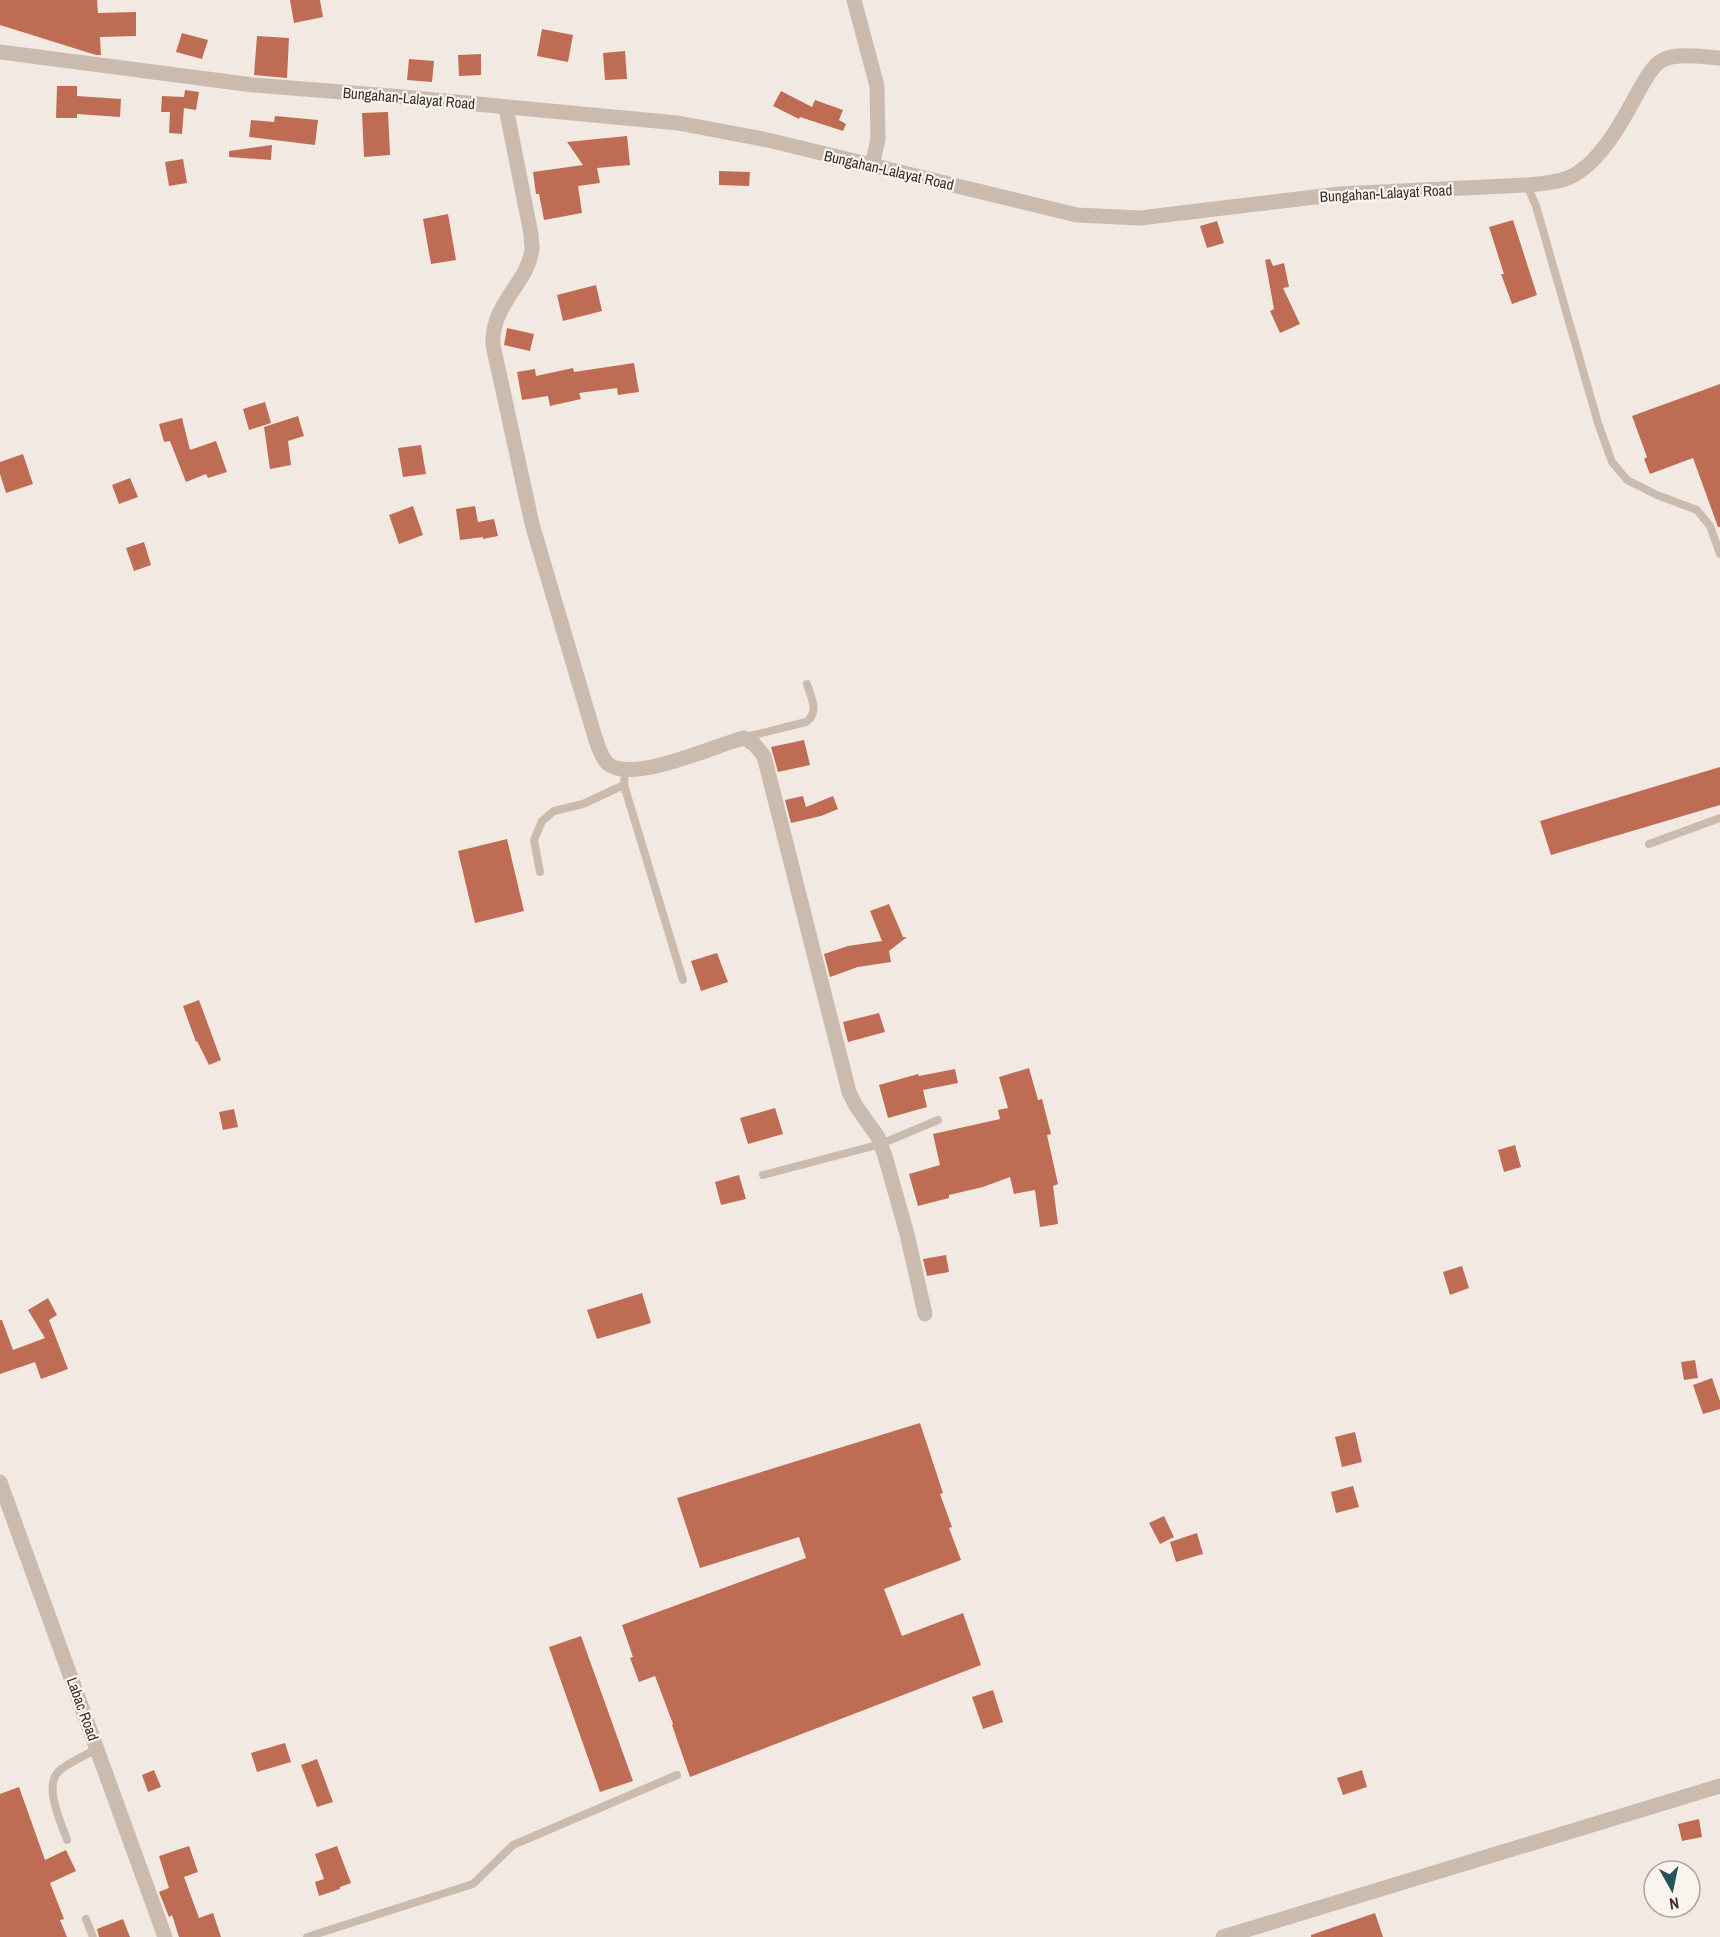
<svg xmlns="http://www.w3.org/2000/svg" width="1720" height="1937" font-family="'Archivo Narrow',sans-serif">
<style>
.building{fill:#be6d54}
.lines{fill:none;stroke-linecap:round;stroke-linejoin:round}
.service{stroke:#cabbae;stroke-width:8}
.minor{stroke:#cabbae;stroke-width:15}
.tertiary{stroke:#cabbae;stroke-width:15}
.labels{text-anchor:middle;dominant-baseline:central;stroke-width:4.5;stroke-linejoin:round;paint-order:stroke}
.street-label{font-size:15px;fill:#39302c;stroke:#faf4ee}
</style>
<rect width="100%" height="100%" fill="#f2eae2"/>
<g class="building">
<polygon points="0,0 97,0 98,13 136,12 136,36 100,37 101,55 96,55 0,25"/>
<polygon points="290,0 320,0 323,17 294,23"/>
<polygon points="542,29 573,35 568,62 537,56"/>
<polygon points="182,33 208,40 202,59 176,52"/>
<polygon points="257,36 289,38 287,78 254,75"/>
<polygon points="625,51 627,79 605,80 603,53"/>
<polygon points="481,54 481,75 459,76 458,55"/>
<polygon points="409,59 434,61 432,82 407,80"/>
<polygon points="57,86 77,86 77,96 121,99 120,117 77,114 77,118 56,118"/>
<polygon points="185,90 199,92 196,110 184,108 182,134 169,133 170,112 161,112 162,96 184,97"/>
<polygon points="781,91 812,107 815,100 843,110 839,120 846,124 843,131 800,117 799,119 773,106"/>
<polygon points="388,112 390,155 364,157 362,113"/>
<polygon points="275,116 318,120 315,145 249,137 251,120 274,122"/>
<polygon points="627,136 630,165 597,168 600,183 578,186 582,213 544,220 539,194 536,194 533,172 583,165 567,142"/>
<polygon points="272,145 271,160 229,157 229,151"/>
<polygon points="183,159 187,183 169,186 165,162"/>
<polygon points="719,171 750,172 749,186 719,185"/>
<polygon points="448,214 456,260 431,264 423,219"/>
<polygon points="1513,220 1537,295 1512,304 1501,274 1504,274 1489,227"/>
<polygon points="1217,221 1224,243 1207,248 1200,226"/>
<polygon points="1270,259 1273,266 1284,263 1289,287 1283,288 1300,324 1280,333 1270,311 1274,309 1265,260"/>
<polygon points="596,285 602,311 563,321 557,295"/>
<polygon points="507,328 534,334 530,351 504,345"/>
<polygon points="634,363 639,392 618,395 617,388 579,393 581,399 550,406 548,396 522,400 517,372 535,369 536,376 573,368 574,372"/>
<polygon points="1720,384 1720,527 1718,527 1693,458 1650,474 1644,459 1647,457 1632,416"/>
<polygon points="265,402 271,423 249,430 243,409"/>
<polygon points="298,416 304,436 288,441 291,465 270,469 264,427"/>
<polygon points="182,418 190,450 216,441 227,472 208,478 206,474 186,482 170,441 164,442 159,424"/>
<polygon points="421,445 426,474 403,477 398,448"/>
<polygon points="23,454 33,484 6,493 0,474 0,462"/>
<polygon points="130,478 138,497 119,504 112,485"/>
<polygon points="413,506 423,535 399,544 389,515"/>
<polygon points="475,506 478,522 494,519 498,536 483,539 483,537 460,540 456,509"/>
<polygon points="144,542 151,565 134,571 126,548"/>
<polygon points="804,740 810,765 778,772 771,747"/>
<polygon points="1720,767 1720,805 1551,855 1540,821"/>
<polygon points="803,796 806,807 833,796 838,809 821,816 791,823 785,800"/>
<polygon points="507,839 524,911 475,923 458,851"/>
<polygon points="889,904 903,937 907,937 889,951 891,962 858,967 830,977 824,954 848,946 882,941 870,911"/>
<polygon points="717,953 728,982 701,991 691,961"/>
<polygon points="199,1000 221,1060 209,1065 197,1041 196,1042 183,1006"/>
<polygon points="879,1013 885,1032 848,1042 843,1022"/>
<polygon points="1029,1068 1038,1100 1042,1099 1051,1134 1047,1135 1058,1184 1053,1186 1058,1224 1040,1227 1035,1190 1014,1194 1010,1177 983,1187 949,1195 949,1198 918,1206 909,1174 940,1165 933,1134 1000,1119 998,1110 1008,1108 999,1077"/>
<polygon points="955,1069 958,1083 923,1090 927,1107 888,1118 879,1085 918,1074 919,1076"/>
<polygon points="775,1108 783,1134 748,1144 740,1118"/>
<polygon points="234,1109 238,1127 223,1130 219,1112"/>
<polygon points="1515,1145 1521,1167 1504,1172 1498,1150"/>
<polygon points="739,1175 746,1199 721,1205 715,1182"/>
<polygon points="946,1255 949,1272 927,1276 923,1259"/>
<polygon points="1462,1266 1469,1288 1450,1295 1443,1272"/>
<polygon points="642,1293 651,1323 597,1339 587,1310"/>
<polygon points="48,1298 57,1315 49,1320 68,1369 41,1379 35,1362 0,1374 0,1320 2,1320 13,1350 45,1338 28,1310"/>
<polygon points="1695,1360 1698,1378 1684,1380 1681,1362"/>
<polygon points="1712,1378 1720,1401 1720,1409 1703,1414 1693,1385"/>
<polygon points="920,1423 943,1493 940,1494 952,1527 949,1528 961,1560 884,1589 902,1636 963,1613 981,1665 690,1777 672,1725 673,1724 655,1676 639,1682 630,1658 633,1657 622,1625 806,1558 799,1537 700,1568 677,1498"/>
<polygon points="1355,1432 1362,1462 1342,1467 1335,1437"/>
<polygon points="1353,1486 1359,1507 1336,1513 1331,1492"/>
<polygon points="1164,1516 1174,1537 1160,1544 1149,1523"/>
<polygon points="1197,1533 1203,1554 1176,1562 1170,1542"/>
<polygon points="581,1636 633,1781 600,1792 549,1647"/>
<polygon points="993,1690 1003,1722 983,1729 972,1697"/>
<polygon points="285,1743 291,1762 257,1772 251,1753"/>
<polygon points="317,1759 333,1802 317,1807 301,1765"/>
<polygon points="154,1770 161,1787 148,1792 142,1775"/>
<polygon points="1362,1770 1367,1787 1343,1795 1337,1778"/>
<polygon points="19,1787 45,1860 66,1850 76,1871 50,1883 64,1919 60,1920 67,1937 0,1937 0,1794"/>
<polygon points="1699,1819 1702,1837 1682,1841 1678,1824"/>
<polygon points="189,1846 198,1872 184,1877 199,1918 213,1913 221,1937 179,1937 172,1915 169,1917 159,1892 169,1888 159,1856"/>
<polygon points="337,1846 351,1883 340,1887 340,1889 319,1896 315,1882 324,1879 315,1854"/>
<polygon points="1375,1913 1383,1937 1311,1937 1311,1935"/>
<polygon points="123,1919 130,1937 99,1937 97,1929"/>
</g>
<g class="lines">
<g class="service">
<polyline points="1527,185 1536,206 1598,423 1612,462 1627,480 1657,495 1697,510 1710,526 1720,554"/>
<path d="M746 737 806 722C820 712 811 698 807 684"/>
<polyline points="625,771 624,785 683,980"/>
<polyline points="1649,844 1720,818"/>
<polyline points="540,872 534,840 542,821 554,811 583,804 624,785"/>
<polyline points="763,1175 881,1144 938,1120"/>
<path d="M67 1840C61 1822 43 1786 59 1771 68 1763 86 1755 97 1749"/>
<polyline points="86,1919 93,1937"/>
<polyline points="307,1937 473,1884 513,1845 677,1775"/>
</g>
<g class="minor">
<polyline points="854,0 877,86 878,139 872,166"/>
<path d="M506 108 531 234C531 239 532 244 532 249 528 284 491 303 493 345L532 524 594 734C597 743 600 755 607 763 631 785 715 745 744 738L754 744 764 756 849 1092 856 1106 878 1137 885 1156 907 1234 925 1314"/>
<polyline points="1223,1937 1720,1786"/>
</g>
<g class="tertiary">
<path d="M0 52 253 85 403 97 678 123 768 140 1077 215 1140 218 1340 194 1527 185C1540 184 1555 183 1568 178 1599 165 1622 122 1637 94 1642 85 1652 66 1661 61 1675 52 1704 57 1720 58"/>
<polyline points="0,1482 165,1937"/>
</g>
</g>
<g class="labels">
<g class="street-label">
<text transform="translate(409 98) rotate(5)">Bungahan-Lalayat Road</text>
<text transform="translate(889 170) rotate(13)">Bungahan-Lalayat Road</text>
<text transform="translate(1386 193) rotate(-3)">Bungahan-Lalayat Road</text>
<text transform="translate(83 1709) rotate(70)">Labac Road</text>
</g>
</g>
<g transform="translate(1672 1889) rotate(171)"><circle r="28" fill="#faf4ee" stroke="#ada6a0" stroke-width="1.5"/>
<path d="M0-4.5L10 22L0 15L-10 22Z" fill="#245558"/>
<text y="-9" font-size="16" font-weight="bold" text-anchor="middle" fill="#39302c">N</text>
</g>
</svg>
